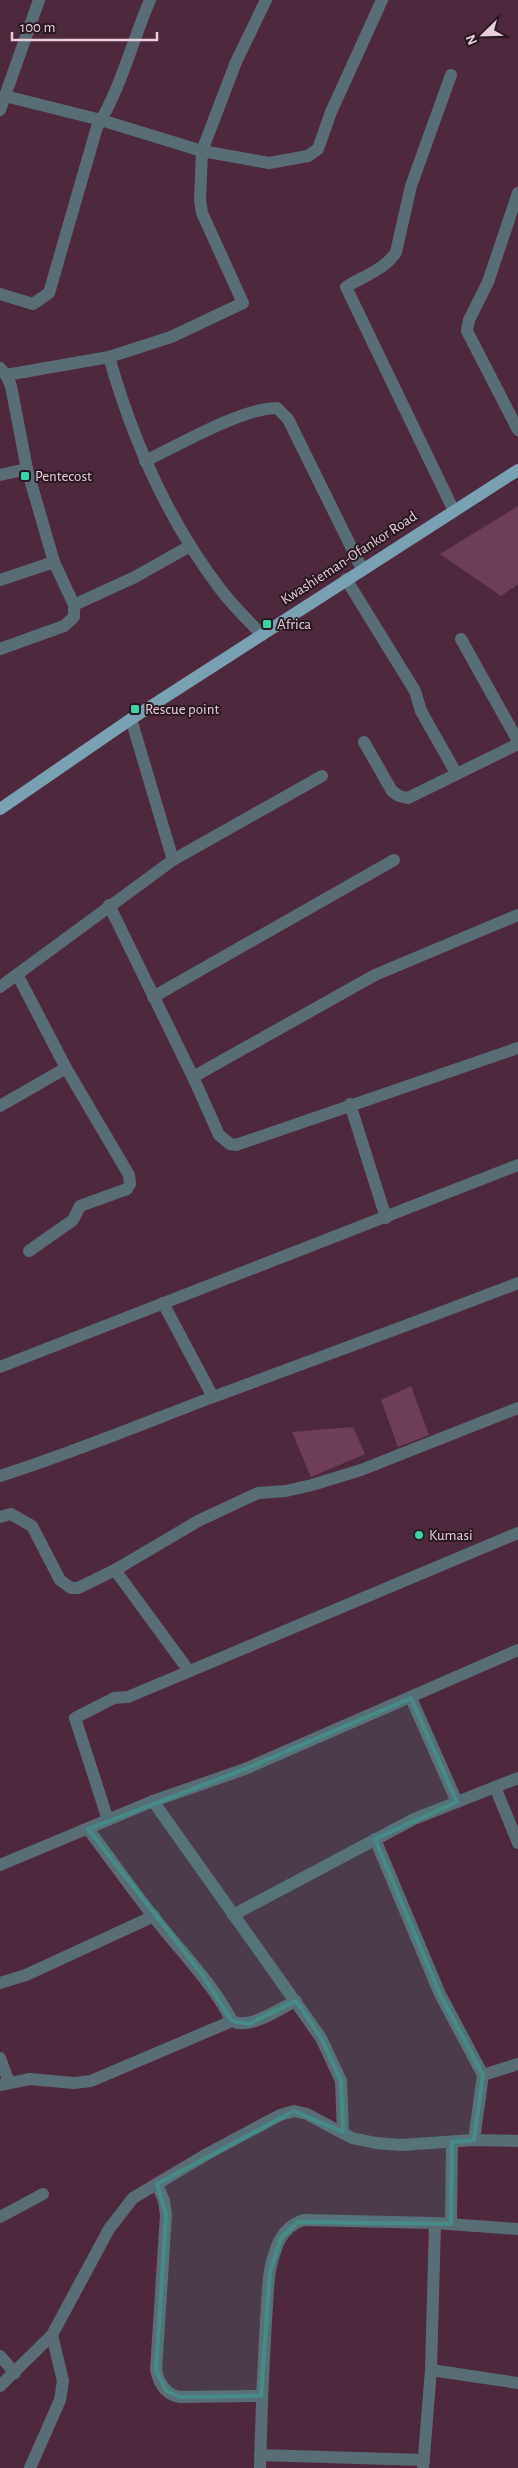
<svg xmlns="http://www.w3.org/2000/svg" width="518" height="2468" font-family="'Alegreya Sans',sans-serif">
<style>
.green{fill:#6e3e57}
.lines{fill:none;stroke-linecap:round;stroke-linejoin:round}
.minor{stroke:#596d76;stroke-width:12}
.major{stroke:#78a1b4;stroke-width:12}
.marked{fill:#458c89;fill-opacity:0.2;stroke:#458c89;stroke-width:4;stroke-linejoin:round}
.poi-dot{fill:#39d4a5;stroke:#291821;stroke-width:2}
.labels{text-anchor:middle;dominant-baseline:central;stroke-width:4;stroke-linejoin:round;paint-order:stroke}
.poi-label{font-size:15px;fill:#e7cfda;stroke:#291821;text-anchor:start}
.street-label{font-size:15px;fill:#e7cfda;stroke:#291821}
</style>
<rect width="100%" height="100%" fill="#4e293d"/>
<g class="green">
<polygon points="518,506 518,584 501,596 440,554"/>
<polygon points="411,1386 429,1435 398,1447 381,1400"/>
<polygon points="353,1427 365,1454 311,1477 292,1432"/>
</g>
<g class="lines">
<g class="minor">
<path d="M451 75 411 186 396 252C387 268 362 277 346 287L454 511"/>
<polyline points="5,96 101,120 202,151 269,163 308,156 318,149 331,112 382,0"/>
<polyline points="0,110 39,0"/>
<polyline points="518,193 488,282 469,320 467,331 518,430"/>
<path d="M0 294 33 304 49 293 97 127C121 88 132 42 150 0"/>
<path d="M109 357C133 441 168 521 221 590 233 606 248 620 262 635"/>
<polyline points="0,368 6,375 11,386 27,469 54,562 74,605 74,617 64,626 0,649"/>
<polyline points="6,375 109,357 171,337 243,303 202,213 200,200 202,151 236,62 266,0"/>
<path d="M145 461C179 445 242 408 277 408L288 419 362 569"/>
<polyline points="0,475 27,469"/>
<polyline points="346,579 415,691 421,711 456,773"/>
<polyline points="0,580 54,562"/>
<polyline points="74,605 135,577 190,546"/>
<polyline points="461,639 518,741"/>
<polyline points="131,719 173,860"/>
<polyline points="364,742 392,791 399,796 408,798 518,744"/>
<polyline points="109,905 193,1077 219,1135 230,1144 236,1145 518,1048"/>
<polyline points="18,976 66,1068 129,1175 130,1184 127,1189 80,1206 73,1220 29,1251"/>
<polyline points="0,987 173,860 322,776"/>
<polyline points="153,997 394,860"/>
<polyline points="193,1077 375,975 518,915"/>
<polyline points="350,1104 386,1218"/>
<polyline points="0,1106 66,1068"/>
<polyline points="163,1303 213,1397"/>
<polyline points="0,1367 518,1165"/>
<path d="M0 1476C72 1453 142 1424 213 1397 315 1359 417 1322 518 1283"/>
<polyline points="0,1517 11,1514 32,1526 60,1580 71,1588 78,1588 115,1570 198,1521 258,1493 286,1491 312,1485 361,1470 518,1408"/>
<polyline points="115,1570 189,1671"/>
<polyline points="411,1698 457,1802"/>
<polyline points="495,1787 518,1843"/>
<polyline points="153,1801 321,2038 341,2081 343,2132"/>
<polyline points="108,1820 75,1718 114,1698 128,1697 518,1533"/>
<path d="M88 1829C110 1858 131 1888 153 1916 180 1951 211 1981 232 2021"/>
<polyline points="375,1839 440,1994 483,2075 474,2140"/>
<polyline points="0,1865 153,1801 245,1769 518,1650"/>
<polyline points="233,1915 414,1819 518,1778"/>
<polyline points="0,1983 26,1975 154,1916"/>
<polyline points="0,2058 9,2082"/>
<polyline points="483,2075 518,2064"/>
<path d="M0 2085 30 2079 74 2083 91 2081 232 2021C251 2030 278 2009 296 2001"/>
<path d="M157 2184 164 2201 166 2215 156 2370C159 2384 166 2395 180 2397L261 2396"/>
<polyline points="0,2217 43,2194"/>
<polyline points="451,2224 452,2142"/>
<polyline points="0,2356 15,2373"/>
<polyline points="431,2370 518,2383"/>
<polyline points="0,2386 52,2335 109,2229 133,2198 207,2154 280,2115 294,2111 307,2114 352,2138 376,2143 401,2145 474,2140 518,2141"/>
<polyline points="260,2455 424,2460"/>
<polyline points="30,2468 60,2400 63,2381 52,2335"/>
<path d="M260 2468C261 2418 263 2369 266 2320 268 2297 267 2273 275 2252 279 2237 289 2224 304 2220L435 2223 518 2229"/>
<polyline points="423,2468 431,2370 435,2223"/>
</g>
<polyline class="major" points="0,809 131,719 518,470"/>
</g>
<path class="marked" d="M411 1698 457 1802 375 1839 440 1994 483 2075 474 2140 452 2142 451 2224 298 2222 281 2238 270 2272 261 2396 180 2397 166 2391 156 2370 166 2215 157 2184 294 2111 343 2132 341 2081 321 2038 296 2001 249 2024 232 2021 201 1973 88 1829 245 1769Z"/>
<g class="poi-dot">
<rect x="20" y="471" width="10" height="10" rx="2.5"/>
<rect x="262" y="619" width="10" height="10" rx="2.5"/>
<rect x="130" y="704" width="10" height="10" rx="2.5"/>
<circle cx="419" cy="1535" r="5"/>
</g>
<g class="labels">
<g class="poi-label">
<text x="35" y="476">Pentecost</text>
<text x="277" y="624">Africa</text>
<text x="145" y="709">Rescue point</text>
<text x="429" y="1535">Kumasi</text>
</g>
<g class="street-label">
<text transform="translate(349 558) rotate(-33)">Kwashieman-Ofankor Road</text>
</g>
</g>
<g transform="translate(483 35) rotate(247)" stroke="#291821" stroke-width="4" paint-order="stroke">
<path d="M0-4L9 19L0 12L-9 19Z" fill="#e7cfda"/>
<text y="-8" font-size="14" font-weight="bold" text-anchor="middle" fill="#e7cfda">N</text>
</g>
<path d="M12 32v8h145v-8" fill="none" stroke="#e7cfda" stroke-width="2.5"/>
<text x="20" y="32" font-size="15" fill="#e7cfda" stroke="#291821" stroke-width="4" paint-order="stroke">100 m</text>
</svg>
